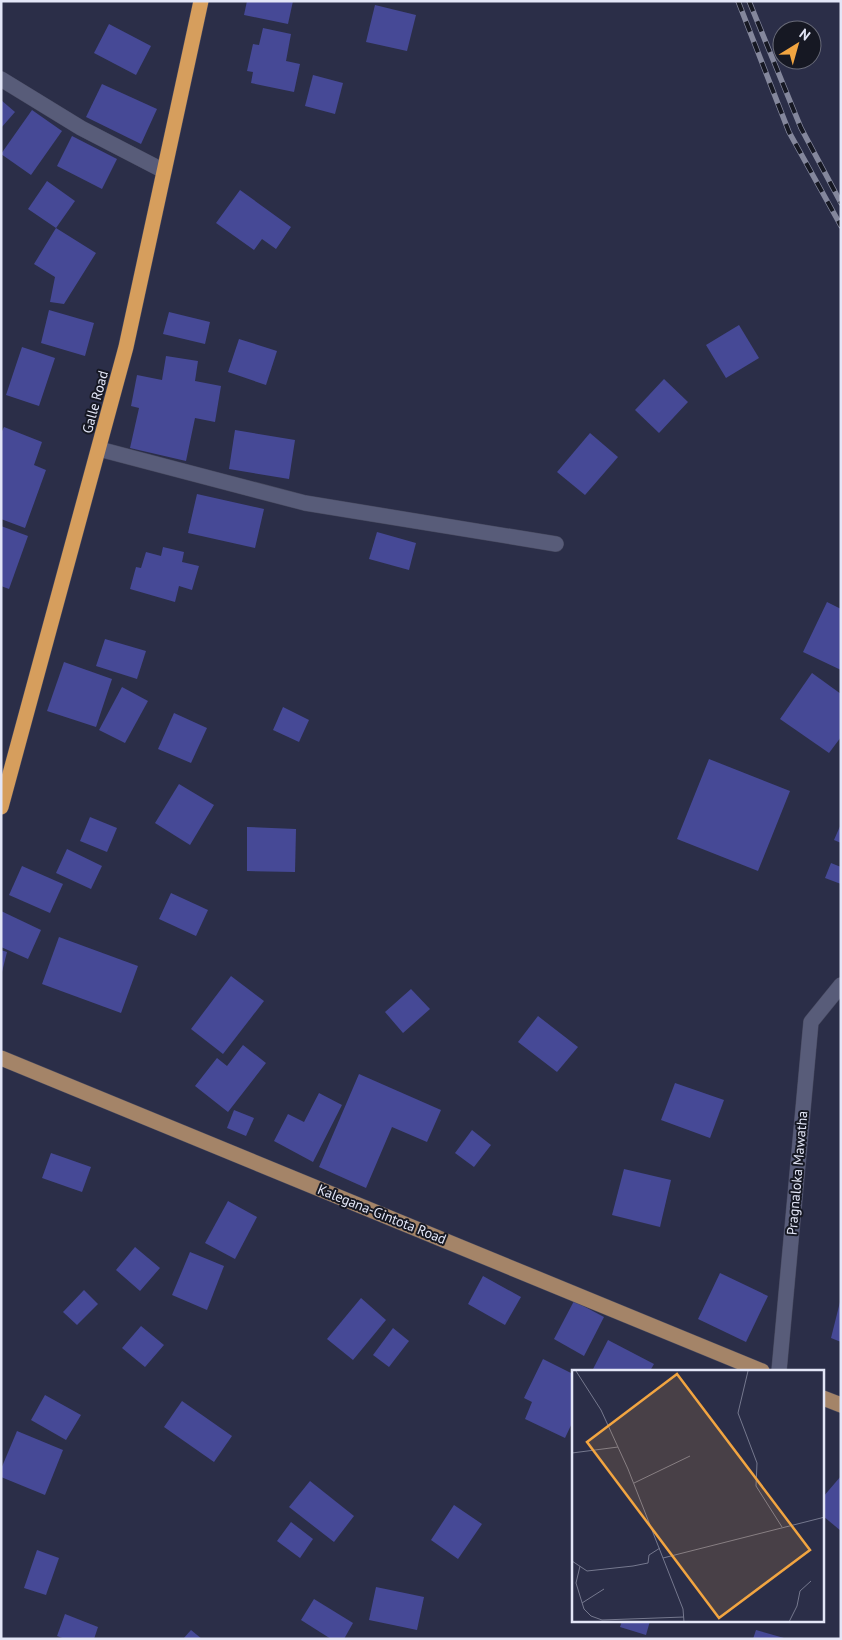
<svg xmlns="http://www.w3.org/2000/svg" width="842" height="1640" font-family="'PT Sans',sans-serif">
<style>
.building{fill:#464996}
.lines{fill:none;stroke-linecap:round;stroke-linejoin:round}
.minor-casing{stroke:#46485e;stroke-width:16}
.major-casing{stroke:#46485e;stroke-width:16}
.highway-casing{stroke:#46485e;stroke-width:16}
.minor{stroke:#585c79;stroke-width:15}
.major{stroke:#a48468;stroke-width:15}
.highway{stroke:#d69e5d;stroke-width:15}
.rail-casing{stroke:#84879c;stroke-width:5.5}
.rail{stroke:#161823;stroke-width:4;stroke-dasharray:11;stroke-linecap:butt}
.labels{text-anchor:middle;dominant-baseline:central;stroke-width:4;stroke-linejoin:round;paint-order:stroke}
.street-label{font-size:14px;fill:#e3e6f7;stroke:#161823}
.inset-road{fill:none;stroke:#75788e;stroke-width:1}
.view{fill:#f2a541;fill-opacity:0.15;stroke:#f2a541;stroke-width:2.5}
.inset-edge{fill:none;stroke:#e3e6f7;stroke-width:2.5}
</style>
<rect width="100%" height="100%" fill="#2b2e48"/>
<g class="building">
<polygon points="247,1 293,1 288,24 244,15"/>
<polygon points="375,5 416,15 407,51 366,42"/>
<polygon points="109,24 151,46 136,75 94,53"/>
<polygon points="263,28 291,34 286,61 300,64 294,92 251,83 253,72 247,71 253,44 259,45"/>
<polygon points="313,75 343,83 335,114 305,106"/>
<polygon points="102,84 157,109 141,144 86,117"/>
<polygon points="1,100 15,112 1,128"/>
<polygon points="32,110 62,131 31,175 1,154"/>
<polygon points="72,136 117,159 102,189 57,166"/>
<polygon points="47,181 75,201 56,228 28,209"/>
<polygon points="240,190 291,227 276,249 262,239 254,250 216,223"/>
<polygon points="56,228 96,253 64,304 50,302 55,277 34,264"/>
<polygon points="49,310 94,323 85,356 41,343"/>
<polygon points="169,312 210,322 205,344 163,334"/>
<polygon points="739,325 759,358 726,378 706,345"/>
<polygon points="239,339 277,351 266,385 228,372"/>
<polygon points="22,347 55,358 39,406 6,395"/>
<polygon points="166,356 198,361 195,381 221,386 215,422 195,418 186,461 130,448 139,408 131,406 137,375 162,380"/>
<polygon points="664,379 688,402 659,433 635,410"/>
<polygon points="4,427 42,442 34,465 46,470 25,528 1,519 1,433"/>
<polygon points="235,430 295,440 289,479 229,469"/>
<polygon points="590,433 618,457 585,495 557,472"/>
<polygon points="197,494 264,509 255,548 188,533"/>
<polygon points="1,526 28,536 9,589 1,586"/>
<polygon points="377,532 416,543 409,570 369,559"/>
<polygon points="163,547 184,552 182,562 199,566 192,590 179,586 175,602 130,589 136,567 141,568 146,552 161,556"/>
<polygon points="827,602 841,609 841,670 803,652"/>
<polygon points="105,639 146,651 137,679 96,666"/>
<polygon points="64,662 112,679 96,727 47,711"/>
<polygon points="812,673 841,694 841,737 829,753 780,719"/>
<polygon points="122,687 148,701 125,743 99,730"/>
<polygon points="283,707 309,720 299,742 273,730"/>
<polygon points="174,713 207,728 191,763 158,749"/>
<polygon points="709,759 790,791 758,871 677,839"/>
<polygon points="179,784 214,805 190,845 155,823"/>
<polygon points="90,817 117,828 107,852 80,841"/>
<polygon points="841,824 841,843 834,840"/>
<polygon points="247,827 296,829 295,872 247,871"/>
<polygon points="67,849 102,866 91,889 56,873"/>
<polygon points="831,863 841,867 841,884 825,878"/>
<polygon points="22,866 63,884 50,913 9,895"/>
<polygon points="171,893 208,910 196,936 159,919"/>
<polygon points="1,911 41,930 28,959 1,947"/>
<polygon points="59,937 138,966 121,1013 42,984"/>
<polygon points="1,950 7,952 2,972 1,972"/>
<polygon points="231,976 264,1001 223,1054 191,1029"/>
<polygon points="411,989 430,1009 403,1033 385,1012"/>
<polygon points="538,1016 578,1047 557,1072 518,1042"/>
<polygon points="243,1045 266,1063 228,1112 195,1086 217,1058 227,1066"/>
<polygon points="359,1074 441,1110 427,1142 392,1127 366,1188 319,1167"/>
<polygon points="675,1083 724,1100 710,1138 661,1120"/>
<polygon points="319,1093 342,1105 313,1162 274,1141 288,1114 304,1122"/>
<polygon points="234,1110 254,1118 246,1136 227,1128"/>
<polygon points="472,1130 491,1145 474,1167 455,1153"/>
<polygon points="51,1153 91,1167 82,1192 42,1178"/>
<polygon points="624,1169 671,1180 660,1227 612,1215"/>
<polygon points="228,1201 257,1217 235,1259 205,1243"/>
<polygon points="135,1247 160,1268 140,1291 116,1270"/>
<polygon points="190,1252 224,1266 207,1310 172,1295"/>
<polygon points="720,1273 768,1296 746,1342 698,1319"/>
<polygon points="483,1276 521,1297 505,1325 468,1304"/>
<polygon points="84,1290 98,1304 77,1325 63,1312"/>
<polygon points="361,1298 386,1320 353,1360 327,1339"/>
<polygon points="574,1301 604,1317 584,1356 554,1339"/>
<polygon points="840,1302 841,1302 841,1342 831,1338"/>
<polygon points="141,1326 164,1345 145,1367 122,1348"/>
<polygon points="393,1328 409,1341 389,1367 373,1355"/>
<polygon points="608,1340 654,1364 650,1371 592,1371"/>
<polygon points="543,1359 573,1374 573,1421 565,1438 525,1419 532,1402 524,1398"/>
<polygon points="45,1395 81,1415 66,1440 31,1420"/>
<polygon points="182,1401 232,1436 214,1462 164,1427"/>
<polygon points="17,1431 63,1450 45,1495 1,1477 1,1469"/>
<polygon points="841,1476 841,1531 823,1516 823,1497"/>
<polygon points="310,1481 354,1516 334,1542 289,1507"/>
<polygon points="454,1505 482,1524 458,1559 431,1540"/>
<polygon points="291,1522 313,1539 300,1558 277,1541"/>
<polygon points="37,1550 59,1558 46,1595 24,1588"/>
<polygon points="376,1587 424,1597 417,1630 369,1620"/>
<polygon points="314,1599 353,1623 344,1639 331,1639 301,1620"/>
<polygon points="65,1614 98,1627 94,1639 65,1639 57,1636"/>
<polygon points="622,1621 650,1621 646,1635 620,1627"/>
<polygon points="191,1630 202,1639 183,1639"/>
<polygon points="756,1630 784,1638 784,1639 753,1639"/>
</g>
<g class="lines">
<g class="minor-casing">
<g id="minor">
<polyline points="1,79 81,128 164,171"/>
<polyline points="99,449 305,503 556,544"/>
<polyline points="779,1371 811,1022 841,985"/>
</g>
</g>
<g class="major-casing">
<g id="major">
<polyline points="1,1058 762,1371"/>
<polyline points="823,1398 841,1405"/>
</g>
</g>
<g class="highway-casing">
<polyline id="highway" points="1,807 126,347 201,1"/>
</g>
<use href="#minor" class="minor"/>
<use href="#major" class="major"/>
<use href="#highway" class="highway"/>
<g class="rail-casing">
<g id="rail">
<polyline points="738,1 789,132 841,226"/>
<polyline points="749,1 801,128 841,203"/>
</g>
</g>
<use href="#rail" class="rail"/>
</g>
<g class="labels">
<g class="street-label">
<text transform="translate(95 402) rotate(-75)">Galle Road</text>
<text transform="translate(797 1173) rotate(-85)">Pragnaloka Mawatha</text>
<text transform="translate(382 1214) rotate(22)">Kalegana-Gintota Road</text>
</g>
</g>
<g transform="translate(572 1370)">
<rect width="252" height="252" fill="#2b2e48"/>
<path class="inset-road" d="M4 1 29 40 56 99 111 239 112 252M176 1 166 43 185 93 184 116 210 157M0 83 46 77M62 113 118 86M91 188 253 147M0 191 15 201 61 196 76 193 77 185 88 178M8 196 4 213 12 239 19 246 30 250 112 247M10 233 32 219M217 252 225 236 228 221 239 211"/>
<path class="view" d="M105 4 238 180 147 248 15 72Z"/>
<rect width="252" height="252" class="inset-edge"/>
</g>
<rect width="842" height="1640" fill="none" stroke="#e3e6f7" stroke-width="5"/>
<g transform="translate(797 45) rotate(37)"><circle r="24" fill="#161823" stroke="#686a78"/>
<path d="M0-4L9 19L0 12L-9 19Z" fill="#f2a541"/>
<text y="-8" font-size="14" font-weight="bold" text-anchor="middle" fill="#e3e6f7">N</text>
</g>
</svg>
